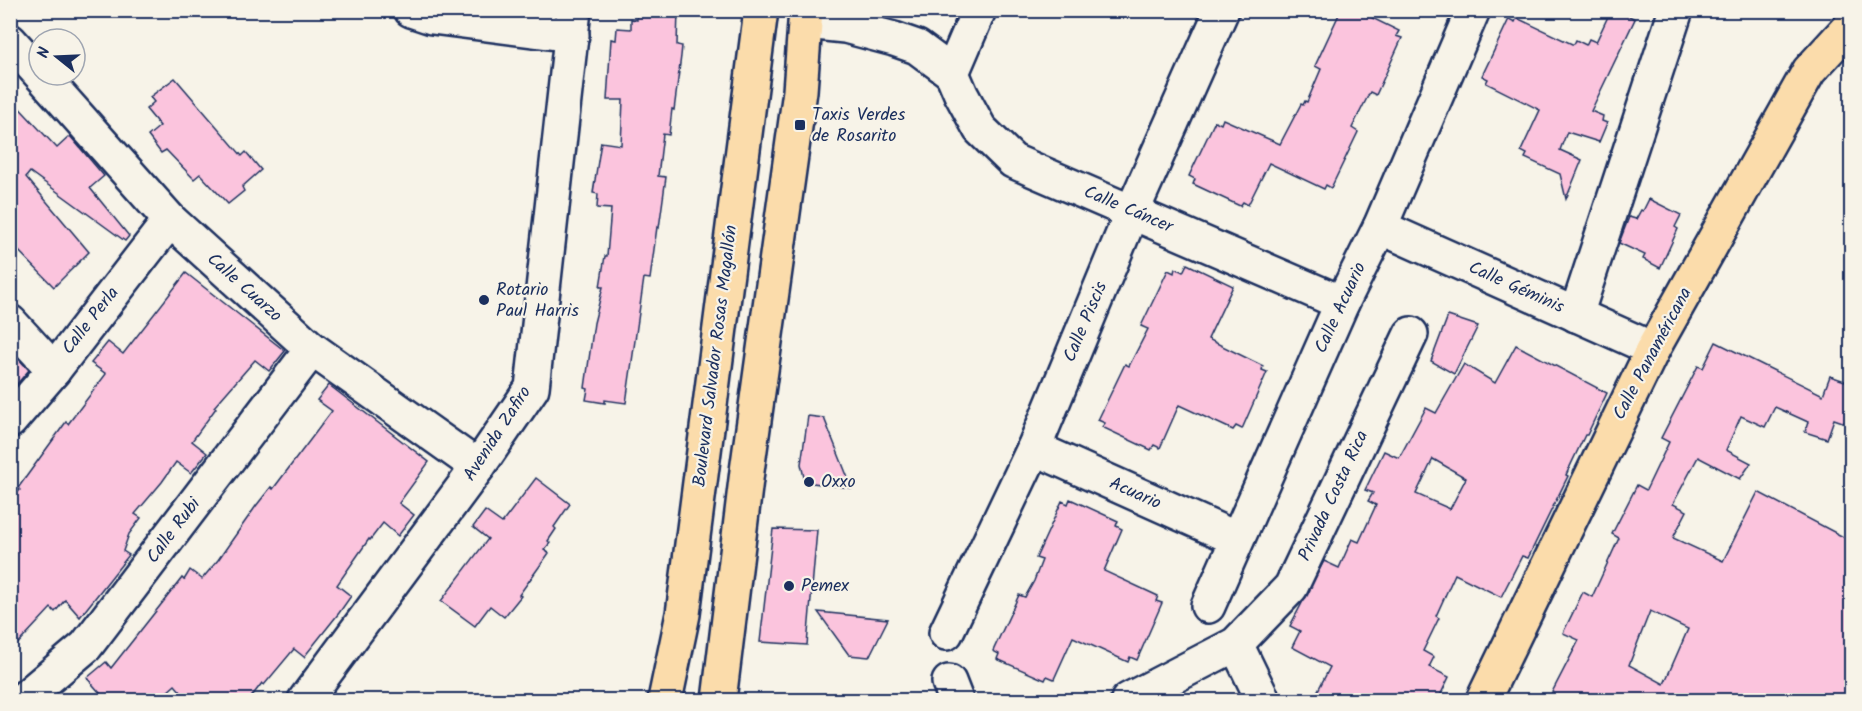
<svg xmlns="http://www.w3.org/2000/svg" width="1862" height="711" font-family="Kalam,sans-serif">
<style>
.building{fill:#fbc4dd;stroke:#1b2f5e;stroke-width:1.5;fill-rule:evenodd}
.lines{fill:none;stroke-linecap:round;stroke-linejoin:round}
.minor-casing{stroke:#1b2f5e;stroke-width:38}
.major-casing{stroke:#1b2f5e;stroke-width:38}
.highway-casing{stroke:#1b2f5e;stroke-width:38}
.minor{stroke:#f7f3e8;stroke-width:33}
.major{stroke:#fbdcab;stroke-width:33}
.highway{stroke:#fbdcab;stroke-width:33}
.poi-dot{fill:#1b2f5e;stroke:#f7f3e8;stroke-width:2}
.labels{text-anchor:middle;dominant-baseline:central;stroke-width:4.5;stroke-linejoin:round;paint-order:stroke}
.poi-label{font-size:18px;fill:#1b2f5e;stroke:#f7f3e8;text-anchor:start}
.street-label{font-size:18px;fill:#1b2f5e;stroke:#f7f3e8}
</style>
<rect width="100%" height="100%" fill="#f7f3e8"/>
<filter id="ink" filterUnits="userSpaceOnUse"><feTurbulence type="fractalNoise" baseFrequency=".0167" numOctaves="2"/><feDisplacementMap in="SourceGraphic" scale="12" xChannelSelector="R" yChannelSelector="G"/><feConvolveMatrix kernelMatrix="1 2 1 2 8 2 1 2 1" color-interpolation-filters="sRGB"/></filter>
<g filter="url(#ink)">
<g class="building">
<polygon points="643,10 678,10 677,45 682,46 681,56 674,110 672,109 669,135 663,134 658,176 666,177 659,228 657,227 650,279 644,278 626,403 605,400 605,403 586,400 588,389 585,388 594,323 603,287 600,287 605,256 607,256 611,209 597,208 598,194 593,193 601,142 621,145 623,100 607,100 611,39 616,40 617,28 631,29 631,19 637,20 637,15 643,15"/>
<polygon points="1341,10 1356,10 1399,31 1396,36 1402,38 1376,95 1370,92 1352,128 1358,132 1331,188 1326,185 1324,189 1269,163 1248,205 1243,202 1240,206 1193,184 1195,179 1189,176 1215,121 1221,124 1223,119 1280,144 1301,104 1303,105 1305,101 1307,102 1321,69 1315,66"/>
<polygon points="1611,10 1618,10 1635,19 1591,111 1603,116 1602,121 1607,123 1599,142 1567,132 1560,150 1582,160 1566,199 1560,174 1525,158 1527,154 1521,151 1540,110 1486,83 1488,79 1482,76 1509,19 1515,22 1517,18 1572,44 1574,44 1576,40 1586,45 1589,39 1596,42"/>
<polygon points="175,78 242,156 246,152 261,170 242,187 244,191 228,204 200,174 194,179 166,150 161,153 148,136 160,126 146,109 154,102 150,97"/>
<polygon points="10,98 57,148 70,136 104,176 90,188 129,236 125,241 30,172 26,177 89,252 54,287 10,242"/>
<polygon points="1649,199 1681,215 1675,227 1678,229 1660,268 1643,259 1645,255 1619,243 1629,217 1636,219 1641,210 1643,211"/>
<polygon points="1187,264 1233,286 1208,339 1263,366 1262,370 1267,372 1242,429 1236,426 1233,430 1179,405 1160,448 1154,445 1151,450 1102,427 1105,423 1098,420 1125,364 1129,366 1148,329 1141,326 1168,270 1174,273 1175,268 1183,272"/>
<polygon points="186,273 285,351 269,371 255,360 214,407 216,408 192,441 207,453 191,473 176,462 162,482 135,514 141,518 129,534 123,551 129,555 80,617 65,600 55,612 51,608 10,652 10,500 20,490 18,488 66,422 68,424 106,374 91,363 108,342 123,354"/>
<polygon points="1448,316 1478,326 1454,374 1431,361"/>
<path d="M1716 342 1823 395 1830 376 1851 383V425L1834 419 1827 439 1805 432 1808 422 1775 407 1765 427 1741 416 1726 450 1751 463 1740 479 1698 457 1673 504 1687 511 1673 538 1723 561 1758 492 1851 541V700H1548L1579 640 1563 633 1583 592 1592 597 1619 538 1612 534 1637 485 1646 490 1669 442 1661 438 1698 366 1703 368ZM1650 611 1688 629 1664 684 1629 665Z"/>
<path d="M1516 345 1607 393 1587 435H1585L1566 475 1568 476 1528 558 1522 556 1501 597 1455 574 1436 616 1439 618 1423 651 1434 657 1429 667 1449 677 1438 700H1313L1330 667 1292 647 1300 631 1290 626 1324 561 1339 568 1352 539 1359 542 1376 505 1368 501 1373 493 1365 490 1384 451 1399 458 1426 408 1436 413 1464 364 1495 383ZM1433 459 1466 478 1450 509 1416 494Z"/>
<polygon points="10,350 29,370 10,392"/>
<polygon points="329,385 429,462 399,503 414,515 398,536 383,523 370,540 369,539 337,585 351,596 339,613 304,657 294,649 264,685 262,683 249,700 188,700 175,685 158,700 106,700 87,678 106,662 111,668 182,578 184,580 190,570 202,579 218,560 256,506 271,487 273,489 332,411 317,400"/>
<polygon points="808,416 824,418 852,488 805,482 801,464"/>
<polygon points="536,478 570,504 554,527 556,529 548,541 550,543 544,550 549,553 519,595 521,596 504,617 490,606 475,626 441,601 488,539 473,527 485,511 502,523"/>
<polygon points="1070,499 1118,521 1116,526 1122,529 1104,571 1158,596 1156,601 1162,603 1137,660 1130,657 1128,662 1073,637 1054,679 1047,676 1045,680 997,659 999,654 993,651 1019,595 1025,597 1034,581 1042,560 1036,558 1062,501 1068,504"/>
<polygon points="773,529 817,530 807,645 760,642"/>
<polygon points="818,612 888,619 869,657 849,655"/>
</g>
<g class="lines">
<g class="minor-casing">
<g id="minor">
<polyline points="411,10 432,17 572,35"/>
<polyline points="806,22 845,26 894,39 917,47 952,73"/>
<polyline points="10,41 39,73"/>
<polyline points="952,73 961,94 980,129 1013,161 1342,303"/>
<polyline points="952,73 979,10"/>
<polyline points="41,75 170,220 312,349 478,467"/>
<polyline points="1380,227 1653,349"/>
<polyline points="1576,315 1676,10"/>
<polyline points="10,322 54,370"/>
<polyline points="10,421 54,370 170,220"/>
<polyline points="1034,448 1237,539"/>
<polyline points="1208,606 1342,303 1380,227 1473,10"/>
<polyline points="946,633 1034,448 1132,212 1222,10"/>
<polyline points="1236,644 1263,700"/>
<polyline points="949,682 956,700"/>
<polyline points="22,700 86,646 312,349"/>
<polyline points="305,700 478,467 532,388 574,10"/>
<polyline points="1128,700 1236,644 1291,587 1411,334"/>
</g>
</g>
<g class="major-casing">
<polyline id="major" points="1483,700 1653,349 1809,71 1852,24"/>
</g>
<g class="highway-casing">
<g id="highway">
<polyline points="665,700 683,614 761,10"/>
<polyline points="719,700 747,471 800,91 806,10"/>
</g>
</g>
<use href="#minor" class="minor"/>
<use href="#major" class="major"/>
<use href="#highway" class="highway"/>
</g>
</g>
<g class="poi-dot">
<rect x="794" y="119" width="12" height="12" rx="3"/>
<circle cx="484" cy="300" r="6"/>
<circle cx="809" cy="482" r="6"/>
<circle cx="789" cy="586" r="6"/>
</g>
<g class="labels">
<g class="poi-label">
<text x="812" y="115">Taxis Verdes<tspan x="812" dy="21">de Rosarito</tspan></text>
<text x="496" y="290">Rotario<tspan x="496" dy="21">Paul Harris</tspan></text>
<text x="821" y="482">Oxxo</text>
<text x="801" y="586">Pemex</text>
</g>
<g class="street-label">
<text transform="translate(1128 210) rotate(23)">Calle Cáncer</text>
<text transform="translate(244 288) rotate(42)">Calle Cuarzo</text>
<text transform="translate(1516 288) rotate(24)">Calle Géminis</text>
<text transform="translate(1341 308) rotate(-65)">Calle Acuario</text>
<text transform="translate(91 321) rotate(-52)">Calle Perla</text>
<text transform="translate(1086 322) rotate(-67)">Calle Piscis</text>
<text transform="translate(1653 354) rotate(-62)">Calle Panaméricana</text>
<text transform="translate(716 356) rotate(-83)">Boulevard Salvador Rosas Magallón</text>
<text transform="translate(498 434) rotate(-57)">Avenida Zafiro</text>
<text transform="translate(1135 494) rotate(24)">Acuario</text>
<text transform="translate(1334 496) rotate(-65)">Privada Costa Rica</text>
<text transform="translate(174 531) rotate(-53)">Calle Rubi</text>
</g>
</g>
<rect width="1862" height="711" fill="none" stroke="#f7f3e8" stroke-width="36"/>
<rect x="18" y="18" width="1826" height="675" fill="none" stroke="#1b2f5e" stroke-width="2" filter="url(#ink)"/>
<g transform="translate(57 57) rotate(288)"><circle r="28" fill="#f7f3e8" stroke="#9fa5b1" stroke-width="1.5"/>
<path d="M0-4.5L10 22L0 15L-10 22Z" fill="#1b2f5e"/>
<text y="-9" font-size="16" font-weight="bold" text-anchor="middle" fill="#1b2f5e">N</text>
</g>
</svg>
